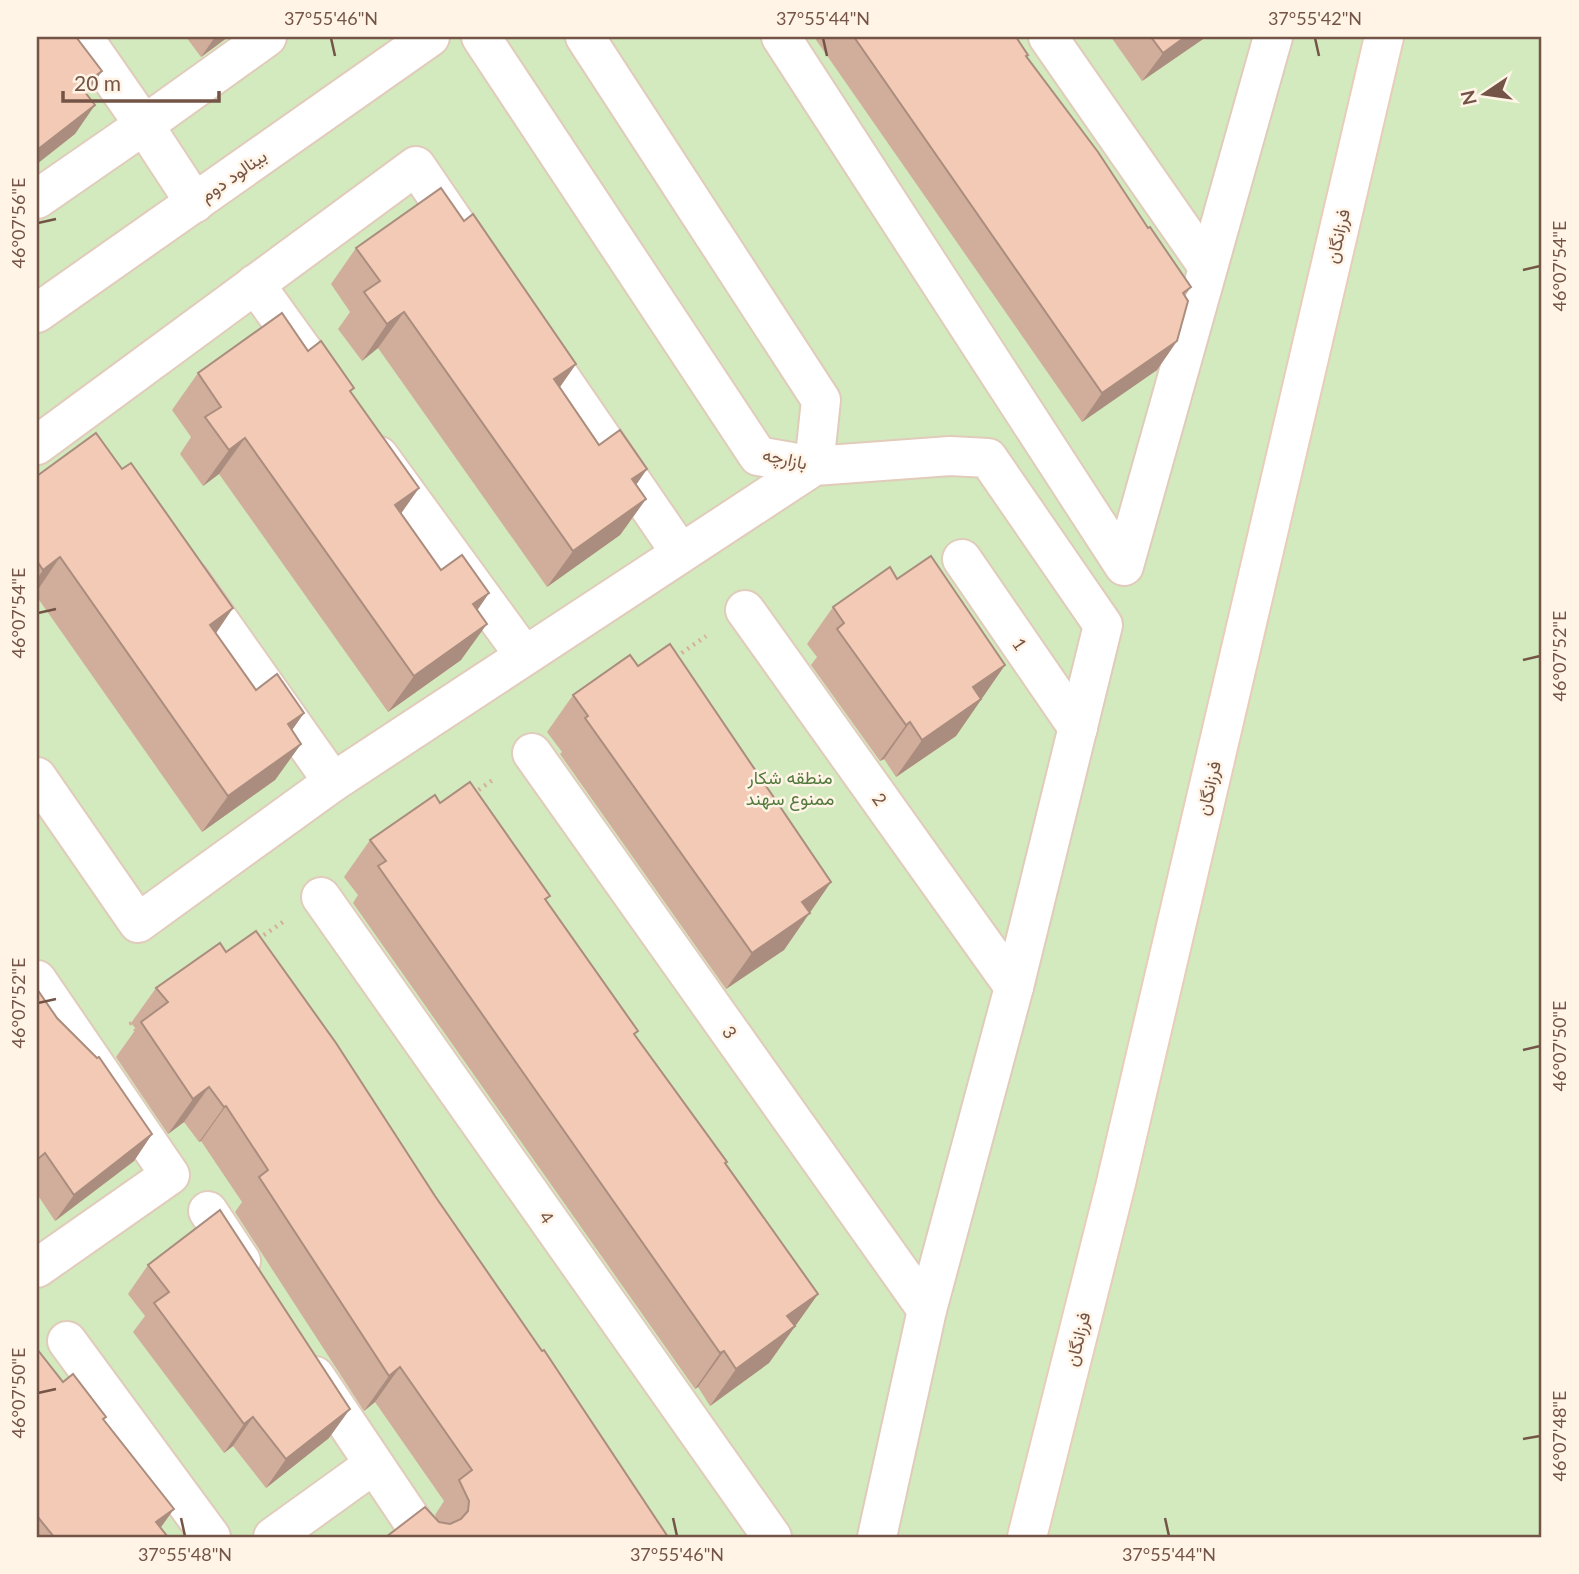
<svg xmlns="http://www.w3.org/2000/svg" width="1579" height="1574" font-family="Lato,Vazirmatn,sans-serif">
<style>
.green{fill:#d2eabd}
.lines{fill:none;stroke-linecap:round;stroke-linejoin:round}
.minor-casing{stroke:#e1cbbb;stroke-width:42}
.tertiary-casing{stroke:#e1cbbb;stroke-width:42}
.secondary-casing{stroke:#e8cdba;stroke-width:42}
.path{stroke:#d7ae99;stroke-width:4.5;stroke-dasharray:2 5;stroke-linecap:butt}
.minor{stroke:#fff;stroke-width:38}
.tertiary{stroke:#fff;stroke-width:38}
.secondary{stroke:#fff;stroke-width:38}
.wall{fill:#d1ae9c}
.shaded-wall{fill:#aa8d7f}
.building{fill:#f3cab5;stroke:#aa8d7f;stroke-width:2}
.ticks{fill:none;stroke:#745446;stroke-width:2.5}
.labels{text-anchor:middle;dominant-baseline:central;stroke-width:5;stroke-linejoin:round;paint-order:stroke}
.street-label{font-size:18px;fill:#745446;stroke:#fff4e6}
.park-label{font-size:18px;fill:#537a3e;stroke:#fff4e6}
.neatline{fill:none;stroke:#745446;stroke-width:2.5}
.ticks-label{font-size:18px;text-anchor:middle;fill:#745446}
</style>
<rect width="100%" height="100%" fill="#fdefdf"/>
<rect class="green" x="37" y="37" width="1505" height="1500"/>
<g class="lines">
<g class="minor-casing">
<g id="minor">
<polyline points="481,37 758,456 814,466"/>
<polyline points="585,37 821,400 814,466"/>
<polyline points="781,37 1124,566 1273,37"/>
<polyline points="1048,37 1208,267"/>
<polyline points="37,199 144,125 83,37"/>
<polyline points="195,203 144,125 267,37"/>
<polyline points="255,284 309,359"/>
<polyline points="534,339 680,552"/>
<polyline points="37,445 416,166 463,235"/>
<polyline points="379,456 524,655"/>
<polyline points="962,559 1078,728"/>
<polyline points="191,581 333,782"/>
<polyline points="745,610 1014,987"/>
<polyline points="532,753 927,1310"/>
<polyline points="37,777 138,923 333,782 814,466 950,456 988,458 1103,625 1014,987 927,1310 877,1537"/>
<polyline points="321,897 772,1537"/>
<polyline points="37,980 170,1175 37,1268"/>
<polyline points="208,1211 241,1261"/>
<polyline points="67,1341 211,1537"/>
<polyline points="315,1376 423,1537"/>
<polyline points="273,1537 373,1465"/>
</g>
</g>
<g class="tertiary-casing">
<polyline id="tertiary" points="37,313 430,37"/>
</g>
<g class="secondary-casing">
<polyline id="secondary" points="1027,1537 1116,1183 1384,37"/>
</g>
<g class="path">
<polyline points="676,657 706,636"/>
<polyline points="473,794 494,779"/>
<polyline points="258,939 283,922"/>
<polyline points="137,1019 131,1023 138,1033"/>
</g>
<use href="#minor" class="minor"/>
<use href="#tertiary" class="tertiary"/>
<use href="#secondary" class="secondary"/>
</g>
<g class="wall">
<polygon points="186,37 228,37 201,57"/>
<polygon points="814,37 1016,37 1027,57 1148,228 1191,287 1185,296 1177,341 1157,370 1082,422"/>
<polygon points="1111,37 1206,37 1142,81"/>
<polygon points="464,221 576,364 560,387 599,445 647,469 636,485 646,499 620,535 547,587 378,348 362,361 338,329 350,312 331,284 356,248"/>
<polygon points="308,351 351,393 419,488 401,513 441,570 489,593 477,610 461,660 388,712 219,474 203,486 180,454 191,437 172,410 198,373"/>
<polygon points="37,476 216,633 256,690 304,713 292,730 301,744 275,780 202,832 37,597"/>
<polygon points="897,579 1005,665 956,736 896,777 884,759 880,761 811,665 817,657 807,644 833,607"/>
<polygon points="638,666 831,882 784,950 726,989 560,754 562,752 547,732 573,695"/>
<polygon points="440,803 550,896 546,901 635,1035 727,1162 725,1164 818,1294 769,1363 710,1406 698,1387 695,1389 353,903 358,895 344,877 370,840"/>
<polygon points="226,952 435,1196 668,1537 386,1537 437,1520 435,1515 444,1501 375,1402 364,1411 235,1212 242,1202 201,1141 199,1142 184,1122 168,1134 116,1057 136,1029 131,1023 156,988"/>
<polygon points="37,989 57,1018 152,1134 134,1161 55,1221 37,1194"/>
<polygon points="148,1265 329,1438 266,1488 233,1446 224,1453 133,1332 145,1316 128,1294"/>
<polygon points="37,1349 63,1382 104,1420 166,1537 37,1537"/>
</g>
<g class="shaded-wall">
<polygon points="215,37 228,37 201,57"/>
<polygon points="1185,37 1206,37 1142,81 1163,53"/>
<polygon points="102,71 82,100 81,87"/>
<polygon points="95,105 75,134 37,164 37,150"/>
<polygon points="404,312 378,348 362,361 387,324"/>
<polygon points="1177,341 1157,370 1082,422 1102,393"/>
<polygon points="576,364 550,401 554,379"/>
<polygon points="245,438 219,474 203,486 229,450"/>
<polygon points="647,469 622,505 632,479"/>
<polygon points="419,488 393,525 395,505"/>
<polygon points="646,499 620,535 547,587 573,551"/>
<polygon points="60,557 37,591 37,579 43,570"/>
<polygon points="489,593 464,630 473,604"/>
<polygon points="233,608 208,645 210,625"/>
<polygon points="487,624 461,660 388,712 414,676"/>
<polygon points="1005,665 956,736 896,777 922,740 973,687"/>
<polygon points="304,713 278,750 288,724"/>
<polygon points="910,722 884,759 880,761 906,725"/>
<polygon points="301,744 275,780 202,832 228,796"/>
<polygon points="831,882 784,950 726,989 752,953 802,902"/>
<polygon points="209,1087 184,1122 168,1134 193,1099"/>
<polygon points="226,1106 201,1141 199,1142 224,1107"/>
<polygon points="152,1134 134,1161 55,1221 74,1195"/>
<polygon points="818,1294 769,1363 710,1406 736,1369 787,1316"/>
<polygon points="724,1351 698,1387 695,1389 720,1353"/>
<polygon points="400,1367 375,1402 364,1411 389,1376"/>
<polygon points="350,1409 329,1438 266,1488 286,1459"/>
<polygon points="253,1417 233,1446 224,1453 244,1424"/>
<polygon points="174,1509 154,1537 156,1522"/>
</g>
<g class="building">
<polygon points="37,37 76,37 102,71 81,87 95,105 37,150"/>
<polygon points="854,37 1016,37 1028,55 1026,56 1098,152 1148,228 1150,227 1191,287 1183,293 1188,301 1177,341 1102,393"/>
<polygon points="1151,37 1185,37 1163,53"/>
<polygon points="441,188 464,221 473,214 576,364 554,379 599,445 620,430 647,469 632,479 646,499 573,551 404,312 387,324 364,292 380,281 356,248"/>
<polygon points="282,313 308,351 321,341 354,388 350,391 419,488 395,505 441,570 462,555 489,593 473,604 487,624 414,676 245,438 229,450 205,417 221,407 198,373"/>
<polygon points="96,433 122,469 131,463 233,608 210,625 256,690 277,674 304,713 288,724 301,744 228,796 60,557 43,570 37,561 37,476"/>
<polygon points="931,556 1005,665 973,687 981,699 922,740 910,722 906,725 837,629 844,623 833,607 890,567 897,579"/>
<polygon points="670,644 831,882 802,902 810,913 752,953 585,718 588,716 573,695 630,655 638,666"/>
<polygon points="470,782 550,896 545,899 638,1031 634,1034 727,1162 725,1163 818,1294 787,1316 795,1326 736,1369 724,1351 720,1353 378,866 386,861 370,840 435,795 440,803"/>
<polygon points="256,931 336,1043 435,1196 542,1351 544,1350 668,1537 386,1537 425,1507 439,1522 450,1524 461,1519 468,1511 469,1501 459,1480 472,1470 400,1367 389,1376 259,1177 268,1170 226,1106 224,1107 209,1087 193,1099 141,1022 168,1002 156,988 220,943 226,952"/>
<polygon points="37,989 57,1018 97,1058 99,1057 152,1134 74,1195 45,1153 38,1159 37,1157"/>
<polygon points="220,1210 350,1409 286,1459 253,1417 244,1424 154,1303 169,1292 148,1265"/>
<polygon points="37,1349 63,1382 73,1374 106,1417 103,1419 174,1509 156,1522 167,1536 165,1537 54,1537 37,1516"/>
</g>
<path class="ticks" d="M331 38 335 56M823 38 827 56M1315 38 1319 56M38 223 56 219M1523 270 1540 266M38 613 56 609M1523 660 1540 656M38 1003 56 999M1523 1050 1540 1046M38 1393 56 1389M1523 1439 1540 1436M181 1518 185 1536M673 1518 677 1536M1165 1518 1169 1536"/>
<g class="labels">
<g class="street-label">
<text transform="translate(233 175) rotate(-35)">بینالود دوم</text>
<text transform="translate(1337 236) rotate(-77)">فرزانگان</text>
<text transform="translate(785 458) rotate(12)">بازارچه</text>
<text transform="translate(1020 644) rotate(56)">1</text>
<text transform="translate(1208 788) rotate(-77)">فرزانگان</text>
<text transform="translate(880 799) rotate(55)">2</text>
<text transform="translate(730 1032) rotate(55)">3</text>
<text transform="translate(547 1217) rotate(55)">4</text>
<text transform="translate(1077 1339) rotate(-76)">فرزانگان</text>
</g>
<g class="park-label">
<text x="790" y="777">منطقه شکار<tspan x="790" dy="21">ممنوع سهند</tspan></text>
</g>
</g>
<rect width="1579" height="1574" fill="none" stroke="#fff4e6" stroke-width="77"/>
<g transform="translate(1485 94) rotate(257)" stroke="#fff4e6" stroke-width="5" paint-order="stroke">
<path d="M0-5L12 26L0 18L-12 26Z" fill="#745446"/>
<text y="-10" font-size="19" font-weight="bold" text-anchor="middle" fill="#745446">N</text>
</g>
<path d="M63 91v10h156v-10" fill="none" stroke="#745446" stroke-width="3.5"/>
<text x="74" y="91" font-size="21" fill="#745446" stroke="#fff4e6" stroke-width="5" paint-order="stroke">20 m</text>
<rect x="38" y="38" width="1502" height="1498" class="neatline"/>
<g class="ticks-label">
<text x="331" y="25">37°55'46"N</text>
<text x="823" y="25">37°55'44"N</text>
<text x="1315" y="25">37°55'42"N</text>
<text transform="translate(19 223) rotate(-90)" y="6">46°07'56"E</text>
<text transform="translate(1560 266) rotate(-90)" y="6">46°07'54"E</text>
<text transform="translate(19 613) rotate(-90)" y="6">46°07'54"E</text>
<text transform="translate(1560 656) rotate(-90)" y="6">46°07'52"E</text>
<text transform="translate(19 1003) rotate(-90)" y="6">46°07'52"E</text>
<text transform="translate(1560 1046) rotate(-90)" y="6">46°07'50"E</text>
<text transform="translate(19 1393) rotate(-90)" y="6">46°07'50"E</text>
<text transform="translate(1560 1436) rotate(-90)" y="6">46°07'48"E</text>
<text x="185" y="1561">37°55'48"N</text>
<text x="677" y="1561">37°55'46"N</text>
<text x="1169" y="1561">37°55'44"N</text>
</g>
</svg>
